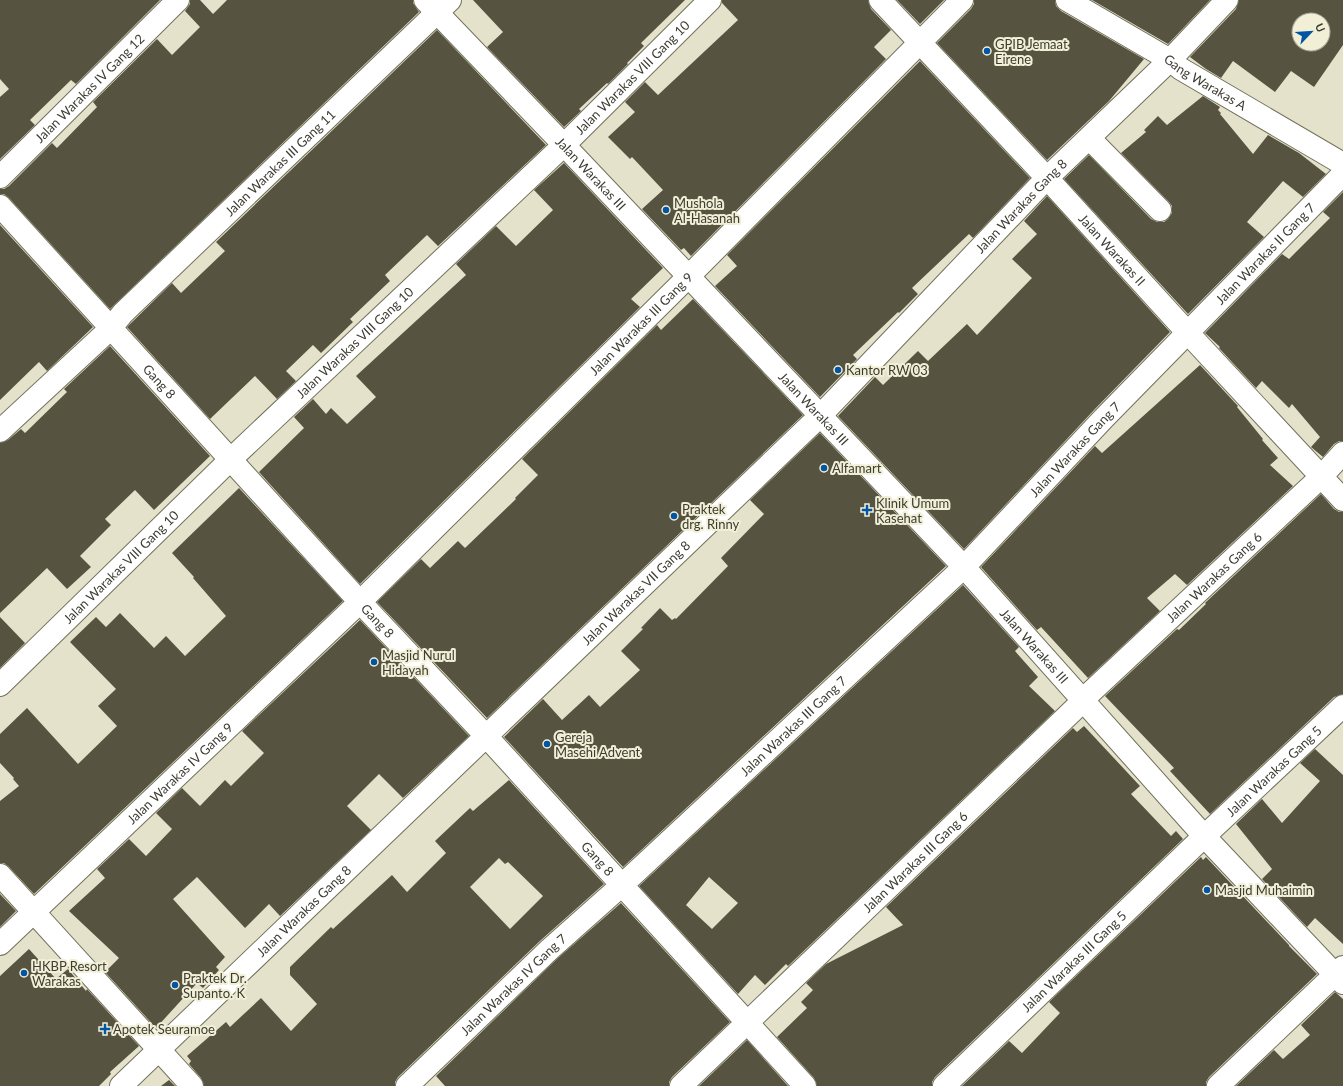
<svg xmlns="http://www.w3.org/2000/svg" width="1343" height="1086" font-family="Lato,sans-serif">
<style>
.building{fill:#565440;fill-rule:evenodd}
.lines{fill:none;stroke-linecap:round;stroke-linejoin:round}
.minor-casing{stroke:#72705b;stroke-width:24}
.minor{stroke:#fff;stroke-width:22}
.poi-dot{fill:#0355a3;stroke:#f1f0d7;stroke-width:1.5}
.labels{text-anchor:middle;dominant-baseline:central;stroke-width:4;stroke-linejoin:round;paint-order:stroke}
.poi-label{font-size:13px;fill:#3d3c33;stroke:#f1f0d7;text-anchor:start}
.street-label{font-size:13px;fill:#3d3c33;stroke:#f1f0d7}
</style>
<rect width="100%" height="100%" fill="#e4e2ca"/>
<g class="building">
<polygon points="0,0 160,0 76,84 71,80 30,120 35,125 0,159 0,97 9,89 0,79"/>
<polygon points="190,0 200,0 213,14 227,0 413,0 413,3 419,12 110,309 9,198 4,194 0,194 0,189 4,189 9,186 52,143 57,148 97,107 93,102 157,39 172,55 200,27 185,11 190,4"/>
<polygon points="473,0 685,0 641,43 644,46 627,63 628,64 608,84 607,83 579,109 581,111 564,127 487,47 503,32"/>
<polygon points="722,0 868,0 871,9 891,30 874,47 886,59 691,256 684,248 681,250 642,209 663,190 632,157 630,159 608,137 635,112 625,102 645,82 658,95 738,20 722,3"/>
<polygon points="897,0 944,0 920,24"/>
<polygon points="974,0 1055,0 1056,6 1061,11 1144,59 1109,101 1047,160 937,43 971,9 974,4"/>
<polygon points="1092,0 1210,0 1168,44"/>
<path d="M1239 0H1343V45L1314 87 1291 71 1275 92 1233 61 1221 78 1206 69 1190 57 1236 9ZM1299 20H1323V44H1299Z"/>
<polygon points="437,30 546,145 438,246 427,235 385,275 390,281 350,319 353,322 321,353 313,345 286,371 296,381 277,399 255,376 210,419 127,327 172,283 181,293 225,251 216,242"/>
<polygon points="920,61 1030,178 973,238 969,234 912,288 918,294 899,313 898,312 853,355 857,359 820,397 715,286 737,266 727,255"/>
<polygon points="1203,96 1220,107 1218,110 1221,113 1220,114 1253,154 1268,135 1299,153 1326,174 1303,197 1283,181 1247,222 1264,237 1188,314 1064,179 1089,155 1151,219 1157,222 1164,222 1168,219 1172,213 1172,206 1169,202 1121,153 1146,132 1144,130 1158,116 1167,125"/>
<polygon points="564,163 663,268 631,299 640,307 360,584 259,472 304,428 294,417 313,399 326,414 331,408 347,424 376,397 356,376 466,275 456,264 496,226 516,246 553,210 534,190"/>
<polygon points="1343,192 1343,441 1339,441 1334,444 1323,457 1311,447 1320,437 1292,404 1289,408 1262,381 1256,388 1219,348 1220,347 1205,333 1282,254 1289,259 1330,218 1323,212"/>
<polygon points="1047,196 1170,332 1094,410 964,549 838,416 875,377 883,385 918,351 928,361 967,324 977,335 1032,278 1012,259 1037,234 1024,221"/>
<polygon points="0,225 93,327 47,371 39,362 0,400"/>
<polygon points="693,299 803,415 487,718 377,602 421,559 430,568 458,541 465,548 516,499 515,498 538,475 522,459 657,325 661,330"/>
<polygon points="110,346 210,456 154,510 135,490 105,519 111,525 80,556 91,567 67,589 47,568 0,613 0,443 8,440 21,429 25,433 67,392 64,389"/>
<polygon points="1200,365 1238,406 1237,407 1263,439 1262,440 1278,458 1270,465 1293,486 1187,585 1175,574 1147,598 1160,611 1088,678 1041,627 1037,630 981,567 1095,446 1102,453"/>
<polygon points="820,433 946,566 623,867 504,737 543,699 562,720 589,695 600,707 640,670 621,651 643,629 641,628 660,608 672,620 675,618 676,619 728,566 721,558 764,514 750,500"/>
<polygon points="239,488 343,601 34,894 9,867 4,863 0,863 0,801 19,786 13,779 14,778 0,763 0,734 27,708 78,764 117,726 98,706 116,689 70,642 96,617 106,627 120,613 154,648 166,636 185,656 226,616 193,578 194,577 172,553"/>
<polygon points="1321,494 1334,509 1339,512 1343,512 1343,694 1334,697 1210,814 1170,771 1174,768 1105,696 1177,629 1179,630 1206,604 1205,603"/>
<path d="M963 585 1019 647 1015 651 1038 677 1029 686 1055 711 788 966 786 964 765 985 755 975 738 994 639 886ZM709 877 738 903 712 929 686 905Z"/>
<polygon points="0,617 25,643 0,668"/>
<polygon points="360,620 469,736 403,798 379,774 347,806 371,830 280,916 269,904 245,928 197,877 173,899 225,957 216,967 219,970 203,988 197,983 156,1028 105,972 119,958 69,911 105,878 97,869 129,839 146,856 172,829 156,813 182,788 200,806 225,780 231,786 264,753 242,731"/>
<polygon points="1084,726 1140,786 1131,794 1171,836 1176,831 1183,839 935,1077 932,1082 932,1086 817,1086 814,1078 777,1037 807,1008 801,1002 813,990 806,983 826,964 903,925 886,907 1073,728 1077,732"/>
<polygon points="1315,749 1343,775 1343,944 1315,918 1307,927 1262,879 1272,869 1236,824 1262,799 1282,823 1320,781 1300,763"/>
<path d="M509 780 604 884 541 940 398 1077 395 1082V1086H204L201 1078 189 1064 191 1061 187 1056 226 1022 230 1027 261 998 291 1031 317 1004 290 975V967L331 927 333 929 392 875 407 892 446 853 435 841 470 808 473 811ZM499 858 505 864 508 862 543 896 510 929 470 887Z"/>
<polygon points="1201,857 1203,860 1206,857 1289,945 1289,946 1317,974 1209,1077 1206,1082 1206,1086 962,1086 1009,1041 1022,1053 1060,1013 1049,1002"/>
<polygon points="0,894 16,911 0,927"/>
<polygon points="621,903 730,1022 672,1077 669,1082 669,1086 445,1086 436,1076 558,958"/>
<polygon points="29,949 56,979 68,969 86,991 87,989 139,1046 110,1072 111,1074 99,1086 0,1086 0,976"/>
<polygon points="1335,992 1343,999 1343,1086 1236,1086 1274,1050 1283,1059 1310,1035 1301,1025"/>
<polygon points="747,1040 788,1086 699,1086"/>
<polygon points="169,1080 175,1086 161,1086"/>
</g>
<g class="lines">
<g class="minor-casing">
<g id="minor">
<path id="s1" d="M425 0 564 145 964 567 1204 836 1343 983"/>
<path id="s2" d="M880 0 1047 178 1187 332 1343 500"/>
<path id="s3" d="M1067 0 1170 60 1181 69 1343 164"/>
<polyline points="1089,138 1160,210"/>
<path id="s4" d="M0 177 178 0"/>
<path id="s5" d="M0 206 360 602 487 737 805 1086"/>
<path id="s6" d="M0 431 109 330 123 313 450 0"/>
<path id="s7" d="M0 685 231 459 564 145 710 0"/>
<polyline points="0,875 192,1086"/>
<path id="s8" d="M0 944 360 602 688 277 962 0"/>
<path id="s9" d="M121 1086 820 416 1047 178 1170 60 1227 0"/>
<path id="s10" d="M407 1086 550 949 622 885 964 567 1103 419 1343 174"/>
<path id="s11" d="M681 1086 1084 700 1091 692 1321 477 1343 453"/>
<path id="s12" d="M944 1086 1196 844 1343 706"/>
<polyline points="1218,1086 1343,967"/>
</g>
</g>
<use href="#minor" class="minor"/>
</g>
<g class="poi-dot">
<circle cx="987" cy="51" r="4"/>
<circle cx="666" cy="210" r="4"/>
<circle cx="838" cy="370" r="4"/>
<circle cx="824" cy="468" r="4"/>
<path d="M865 504h4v4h4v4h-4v4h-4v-4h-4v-4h4z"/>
<circle cx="674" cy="516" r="4"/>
<circle cx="374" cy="662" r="4"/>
<circle cx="547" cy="744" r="4"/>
<circle cx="1207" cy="890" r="4"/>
<circle cx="24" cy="973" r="4"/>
<circle cx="175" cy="985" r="4"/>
<path d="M103 1023h4v4h4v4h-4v4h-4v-4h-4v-4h4z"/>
</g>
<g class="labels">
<g class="poi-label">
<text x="995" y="44">GPIB Jemaat<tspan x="995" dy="15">Eirene</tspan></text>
<text x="674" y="203">Mushola<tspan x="674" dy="15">Al-Hasanah</tspan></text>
<text x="846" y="370">Kantor RW 03</text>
<text x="832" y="468">Alfamart</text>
<text x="876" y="503">Klinik Umum<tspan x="876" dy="15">Kasehat</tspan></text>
<text x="682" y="509">Praktek<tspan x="682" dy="15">drg. Rinny</tspan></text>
<text x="382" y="655">Masjid Nurul<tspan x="382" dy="15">Hidayah</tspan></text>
<text x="555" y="737">Gereja<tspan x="555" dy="15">Masehi Advent</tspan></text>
<text x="1215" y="890">Masjid Muhaimin</text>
<text x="32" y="966">HKBP Resort<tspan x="32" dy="15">Warakas</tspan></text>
<text x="183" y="978">Praktek Dr.<tspan x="183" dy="15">Supanto. K</tspan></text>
<text x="113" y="1029">Apotek Seuramoe</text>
</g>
<g class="street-label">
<text stroke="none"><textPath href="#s7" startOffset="877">Jalan Warakas VIII Gang 10</textPath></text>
<text stroke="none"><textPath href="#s3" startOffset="161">Gang Warakas A</textPath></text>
<text stroke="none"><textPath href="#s4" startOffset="126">Jalan Warakas IV Gang 12</textPath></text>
<text stroke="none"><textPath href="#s6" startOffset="388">Jalan Warakas III Gang 11</textPath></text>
<text stroke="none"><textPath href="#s1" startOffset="240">Jalan Warakas III</textPath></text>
<text stroke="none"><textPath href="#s9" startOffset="1259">Jalan Warakas Gang 8</textPath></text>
<text stroke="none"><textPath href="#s2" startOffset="341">Jalan Warakas II</textPath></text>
<text stroke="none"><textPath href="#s10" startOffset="1196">Jalan Warakas II Gang 7</textPath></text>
<text stroke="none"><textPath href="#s8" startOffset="892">Jalan Warakas III Gang 9</textPath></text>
<text stroke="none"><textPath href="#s7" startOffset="493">Jalan Warakas VIII Gang 10</textPath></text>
<text stroke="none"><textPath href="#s5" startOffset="237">Gang 8</textPath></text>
<text stroke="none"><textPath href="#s1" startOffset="564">Jalan Warakas III</textPath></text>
<text stroke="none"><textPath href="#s10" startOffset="923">Jalan Warakas Gang 7</textPath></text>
<text stroke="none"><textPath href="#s7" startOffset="169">Jalan Warakas VIII Gang 10</textPath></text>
<text stroke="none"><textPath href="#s11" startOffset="737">Jalan Warakas Gang 6</textPath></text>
<text stroke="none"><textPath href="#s9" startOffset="713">Jalan Warakas VII Gang 8</textPath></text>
<text stroke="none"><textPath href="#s5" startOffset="561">Gang 8</textPath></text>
<text stroke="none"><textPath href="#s1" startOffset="888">Jalan Warakas III</textPath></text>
<text stroke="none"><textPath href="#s10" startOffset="528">Jalan Warakas III Gang 7</textPath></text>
<text stroke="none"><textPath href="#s12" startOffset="456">Jalan Warakas Gang 5</textPath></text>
<text stroke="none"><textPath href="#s8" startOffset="248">Jalan Warakas IV Gang 9</textPath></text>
<text stroke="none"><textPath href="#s5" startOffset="885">Gang 8</textPath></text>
<text stroke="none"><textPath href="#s11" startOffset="324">Jalan Warakas III Gang 6</textPath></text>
<text stroke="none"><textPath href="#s9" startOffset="253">Jalan Warakas Gang 8</textPath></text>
<text stroke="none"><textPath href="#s12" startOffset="180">Jalan Warakas III Gang 5</textPath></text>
<text stroke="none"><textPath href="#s10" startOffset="147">Jalan Warakas IV Gang 7</textPath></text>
</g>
</g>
<g transform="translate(1311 32) rotate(65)"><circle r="19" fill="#f1f0d7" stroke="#a9a895"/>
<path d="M0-3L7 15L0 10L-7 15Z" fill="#0355a3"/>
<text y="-6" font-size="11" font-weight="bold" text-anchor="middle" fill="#3d3c33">U</text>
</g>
</svg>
